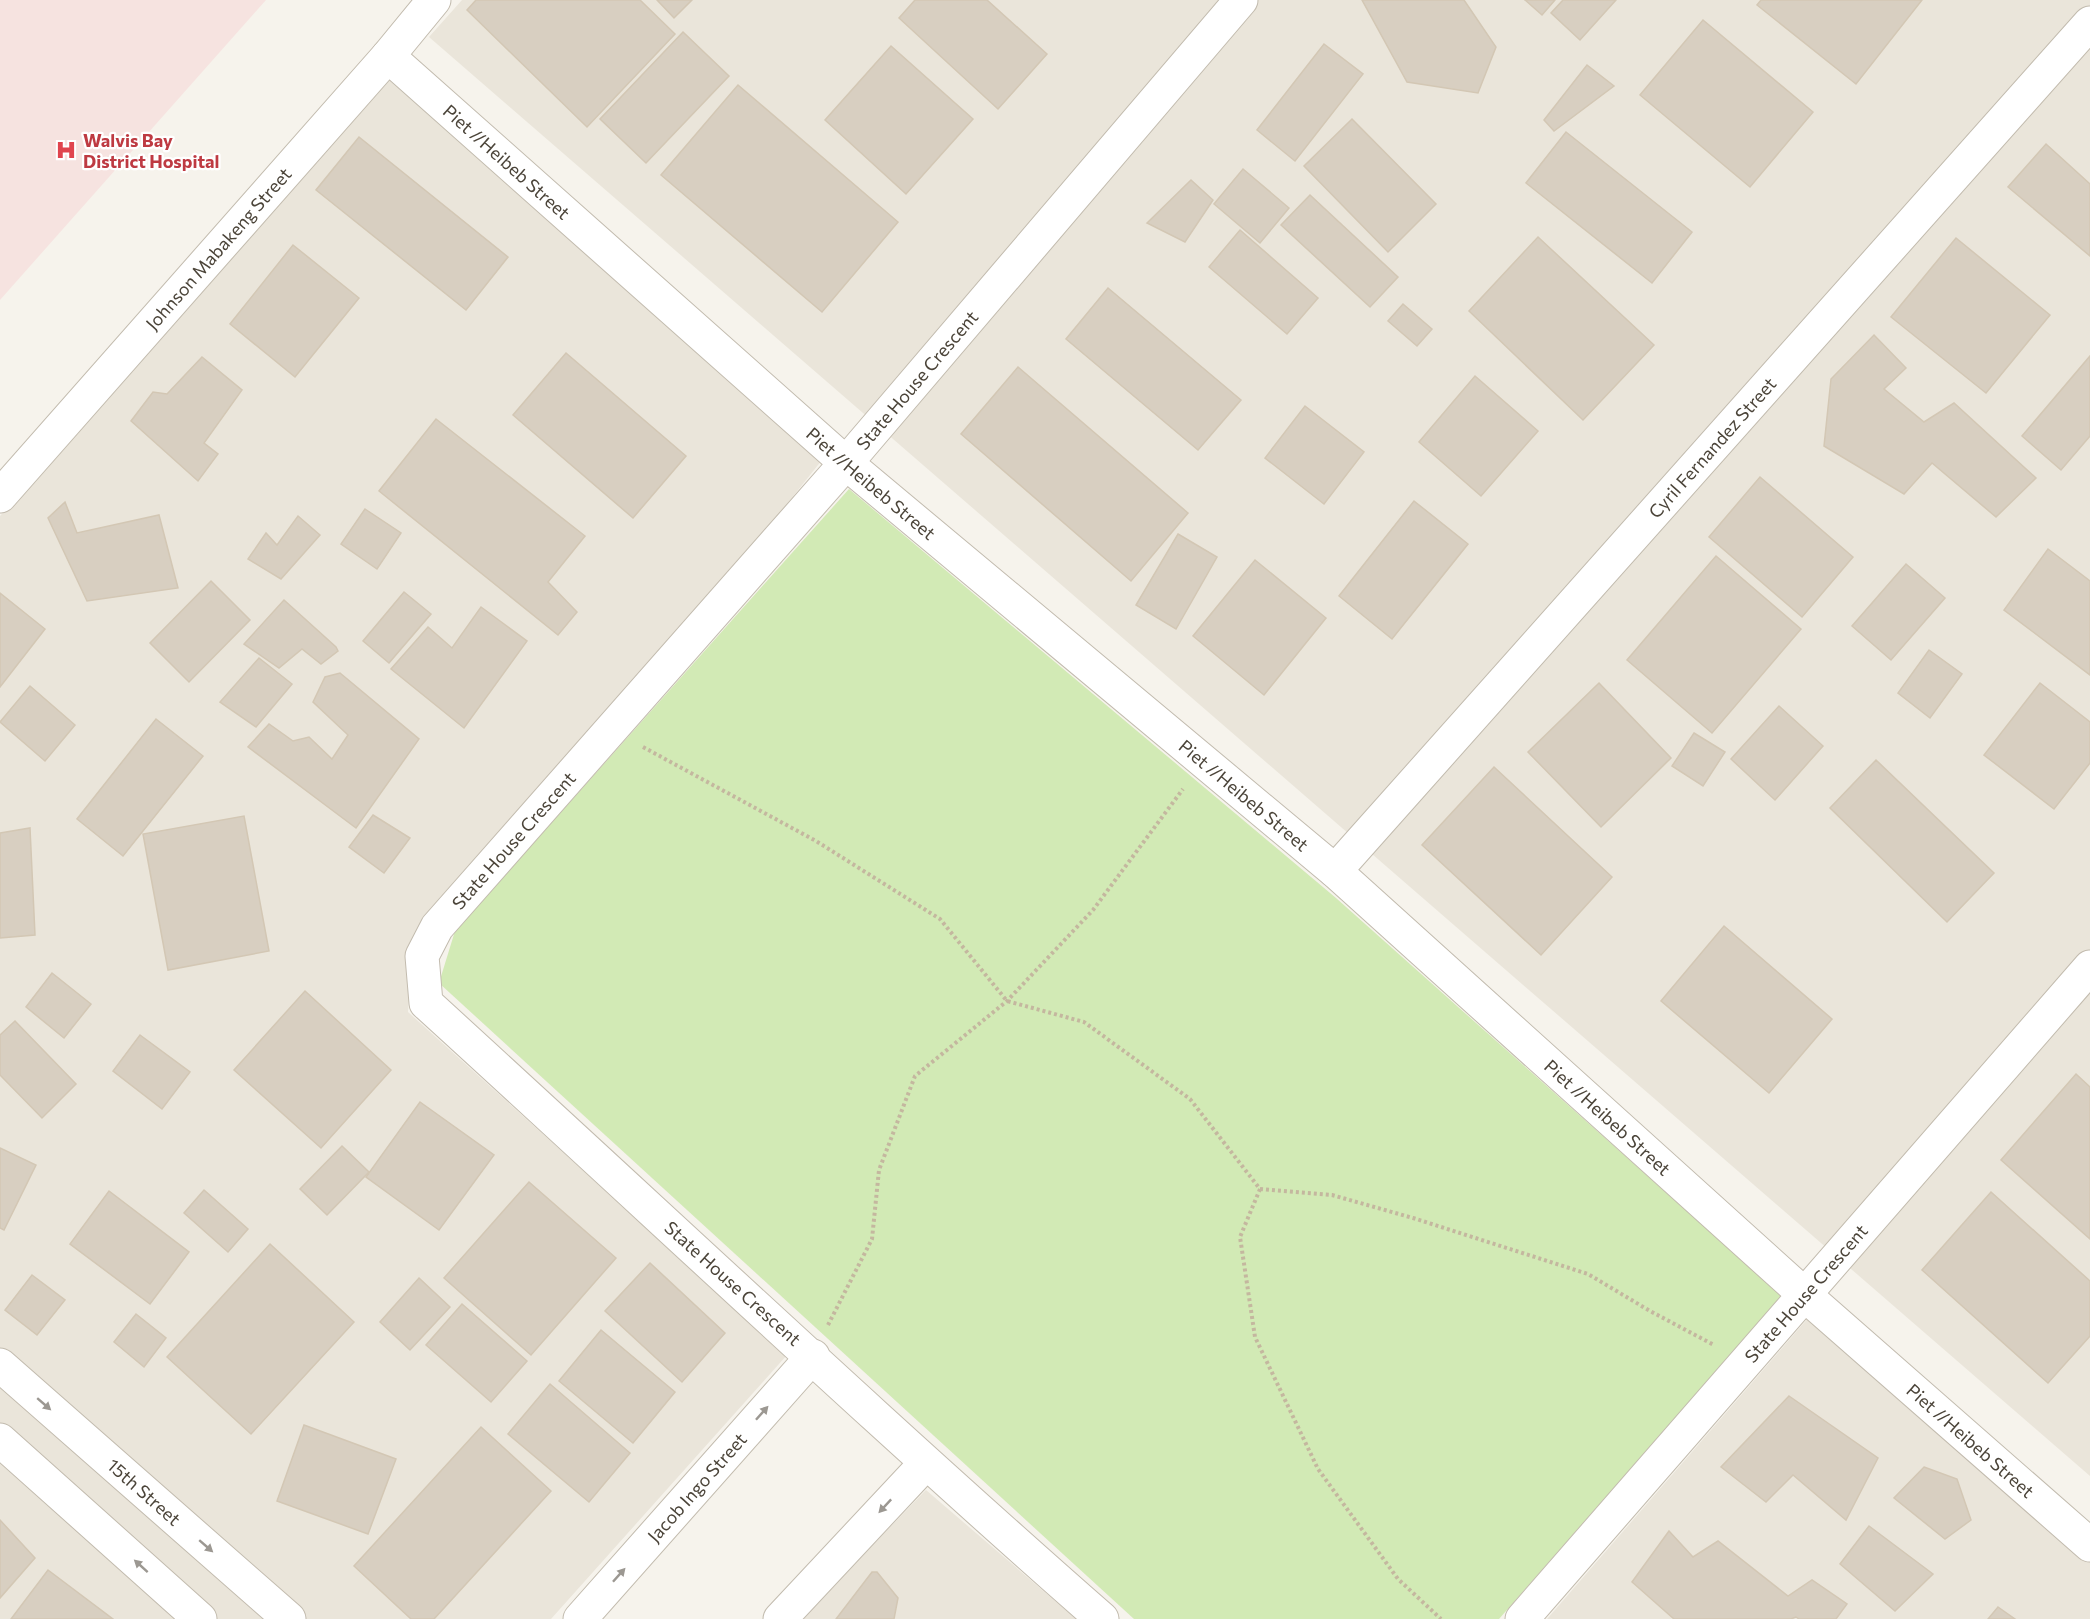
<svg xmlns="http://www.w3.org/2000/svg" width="2090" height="1619" font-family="Commissioner,sans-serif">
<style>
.residential{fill:#eae5da}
.medical{fill:#f6e3e0}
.green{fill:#d2eab5}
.building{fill:#d8cfc1;stroke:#d3c7b4;stroke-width:1.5}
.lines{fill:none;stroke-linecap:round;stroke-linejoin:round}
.minor-casing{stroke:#c2bbae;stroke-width:35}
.path{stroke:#c4b79f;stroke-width:4;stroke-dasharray:3 3;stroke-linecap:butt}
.minor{stroke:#fff;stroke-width:33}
.oneway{fill:#9c9892}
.labels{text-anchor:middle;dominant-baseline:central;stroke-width:4.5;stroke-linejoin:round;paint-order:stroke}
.health-label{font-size:18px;font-weight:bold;fill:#be3a42;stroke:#fff;text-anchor:start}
.street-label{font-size:18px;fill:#4b4439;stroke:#fff}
</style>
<rect width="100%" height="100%" fill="#f6f3ec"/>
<g class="residential">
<polygon points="462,0 2090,0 2090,1476 429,37"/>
<polygon points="392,76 822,460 410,977 408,1012 787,1355 551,1619 0,1619 0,516"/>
<polygon points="1809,1317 2090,1561 2090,1619 1547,1619"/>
<polygon points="926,1490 1076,1619 801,1619"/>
</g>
<polygon class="medical" points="0,0 266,0 0,300"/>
<polygon class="green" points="849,489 1336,898 1782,1296 1499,1619 1134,1619 439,983 455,931"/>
<g class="building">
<polygon points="476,0 640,0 675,34 587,127 467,10"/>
<polygon points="657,0 692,0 674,18"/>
<polygon points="915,0 987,0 1047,54 998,109 899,18"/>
<polygon points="1362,0 1464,0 1496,47 1478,93 1407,82"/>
<polygon points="1525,0 1555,0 1542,15"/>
<polygon points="1563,0 1616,0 1580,40 1551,13"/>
<polygon points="1761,0 1922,0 1856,84 1757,5"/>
<polygon points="1703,20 1813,112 1750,187 1640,95"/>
<polygon points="683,32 729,76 646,163 600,119"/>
<polygon points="1324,44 1363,74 1295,161 1257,130"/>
<polygon points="891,46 973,119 906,194 825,120"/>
<polygon points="1587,65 1614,86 1554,131 1544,120"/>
<polygon points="738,85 898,222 822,312 661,175"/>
<polygon points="1352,119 1436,204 1388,252 1304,166"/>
<polygon points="1566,132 1692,232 1652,283 1526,183"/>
<polygon points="359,137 508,257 466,310 316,190"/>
<polygon points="2046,144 2090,184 2090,256 2008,187"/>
<polygon points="1243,169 1289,208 1260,243 1214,204"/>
<polygon points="1191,180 1213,200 1185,242 1147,223"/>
<polygon points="1310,195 1398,277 1370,307 1281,225"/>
<polygon points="1240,230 1318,298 1287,334 1209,267"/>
<polygon points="1538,237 1654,345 1583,420 1469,311"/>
<polygon points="1956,238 2050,315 1986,393 1891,317"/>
<polygon points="293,245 359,298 295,377 230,324"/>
<polygon points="1108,288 1241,400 1198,450 1066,339"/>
<polygon points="1403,304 1432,329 1417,346 1388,321"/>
<polygon points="1874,335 1906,368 1884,389 1924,422 1954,403 2036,478 1996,517 1932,463 1904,494 1824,446 1831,379"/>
<polygon points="566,353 686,456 633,518 513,415"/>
<polygon points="2090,356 2090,436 2061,470 2022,436"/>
<polygon points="202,357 242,390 204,443 218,454 198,481 131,421 153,392 167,394"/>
<polygon points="1018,367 1188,513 1131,581 961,434"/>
<polygon points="1475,376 1538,431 1481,496 1419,442"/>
<polygon points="1305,406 1364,452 1324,504 1265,458"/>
<polygon points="436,419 585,536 548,582 577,612 558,635 379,491"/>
<polygon points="1760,477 1853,557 1802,617 1709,537"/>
<polygon points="1414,501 1468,544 1392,639 1339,596"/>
<polygon points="65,502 77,533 159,515 178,588 87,601 48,518"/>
<polygon points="365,509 401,533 377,569 341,544"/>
<polygon points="298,516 320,535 281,579 248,559 266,533 277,545"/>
<polygon points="1178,534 1217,557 1176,629 1136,605"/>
<polygon points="2048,549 2090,581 2090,675 2004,610"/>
<polygon points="1716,556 1801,629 1712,733 1627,660"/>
<polygon points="1255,560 1326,618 1264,695 1193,636"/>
<polygon points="1906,564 1945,598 1891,660 1852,626"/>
<polygon points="211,581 250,620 189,682 150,643"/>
<polygon points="404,592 431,614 389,663 363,641"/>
<polygon points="0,593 45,629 0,687"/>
<polygon points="284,600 336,647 338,651 321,664 302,649 279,668 244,644"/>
<polygon points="481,607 527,641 464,728 391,669 428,627 452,648"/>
<polygon points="1929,650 1962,674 1930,718 1898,693"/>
<polygon points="259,658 292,684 256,727 220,702"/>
<polygon points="340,673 419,739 356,828 248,747 269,724 293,741 309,737 332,759 348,735 313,702 325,677"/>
<polygon points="1599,683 1671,758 1601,827 1528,752"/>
<polygon points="2040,683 2090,722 2090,763 2054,809 1984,755"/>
<polygon points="30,686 75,725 45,761 0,722"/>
<polygon points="1779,706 1823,746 1775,800 1731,759"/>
<polygon points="156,719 203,756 123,856 77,819"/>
<polygon points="1694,733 1725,752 1703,786 1672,766"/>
<polygon points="1876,760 1994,873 1947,922 1830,808"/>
<polygon points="1494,767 1612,877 1541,955 1422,845"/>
<polygon points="373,815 410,838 384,873 349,847"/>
<polygon points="244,816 269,951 168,970 143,834"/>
<polygon points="30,828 35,935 0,938 0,833"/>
<polygon points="1724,926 1832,1019 1769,1093 1661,1001"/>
<polygon points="52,973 91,1004 64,1038 26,1007"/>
<polygon points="305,991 391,1070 321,1148 234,1070"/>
<polygon points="15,1021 76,1084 42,1118 0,1075 0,1035"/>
<polygon points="140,1035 190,1072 162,1109 113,1071"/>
<polygon points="2076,1074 2090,1087 2090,1239 2001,1160"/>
<polygon points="420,1102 494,1155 439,1230 366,1177"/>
<polygon points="342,1146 369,1172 327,1215 300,1189"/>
<polygon points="0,1148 36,1165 4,1230 0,1228"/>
<polygon points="529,1182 616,1258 531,1355 444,1278"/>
<polygon points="204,1190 248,1229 228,1252 184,1213"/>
<polygon points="109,1191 189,1252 150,1304 70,1244"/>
<polygon points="1991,1192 2090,1281 2090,1336 2048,1383 1922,1270"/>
<polygon points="270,1244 354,1322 251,1434 167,1357"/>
<polygon points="650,1263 725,1333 682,1382 605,1311"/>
<polygon points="32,1275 65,1300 37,1335 5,1310"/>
<polygon points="419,1278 450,1307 410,1350 380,1322"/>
<polygon points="462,1304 527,1361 491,1402 426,1345"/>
<polygon points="136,1314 166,1338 144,1367 114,1342"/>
<polygon points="601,1330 675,1392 633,1443 559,1381"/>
<polygon points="550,1384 630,1453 589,1502 508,1434"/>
<polygon points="1789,1396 1878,1458 1846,1520 1793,1475 1766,1502 1721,1467"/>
<polygon points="304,1425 396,1459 368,1534 277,1501"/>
<polygon points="481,1427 551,1491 434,1619 411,1619 354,1566"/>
<polygon points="1924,1467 1957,1479 1971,1520 1945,1539 1894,1498"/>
<polygon points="0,1520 35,1558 0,1598"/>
<polygon points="1869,1526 1933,1574 1895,1611 1840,1564"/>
<polygon points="1669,1531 1693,1557 1718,1541 1788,1596 1812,1580 1847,1604 1836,1619 1799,1619 1796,1617 1791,1619 1674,1619 1632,1582"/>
<polygon points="48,1570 113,1619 11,1619"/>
<polygon points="872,1572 877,1572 898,1598 894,1619 836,1619"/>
<polygon points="1998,1607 2015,1619 1988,1619"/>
</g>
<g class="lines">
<g class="minor-casing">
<g id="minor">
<path id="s1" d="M388 56 846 463 1335 871 1806 1296 2090 1545"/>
<path id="s2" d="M0 496 388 56 434 0"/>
<path id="s3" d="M1335 871 2090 23"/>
<path id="s4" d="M0 1365 289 1619"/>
<polyline points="0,1440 200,1619"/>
<path id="s5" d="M580 1619 813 1356"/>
<polyline points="780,1619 926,1463"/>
<path id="s6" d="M1102 1619C873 1418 651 1208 426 1003L422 956 437 927 846 463 1241 0"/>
<path id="s7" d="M1522 1619 2090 967"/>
</g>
</g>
<g class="path">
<polyline points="643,747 816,841 940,919 1007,1001 1084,1022 1190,1099 1260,1189 1240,1237 1255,1337 1318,1469 1398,1579 1441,1619"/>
<polyline points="1260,1189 1332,1195 1413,1218 1588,1274 1650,1311 1714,1345"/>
<polyline points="828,1325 872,1239 879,1170 915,1076 1007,1001 1093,910 1183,789"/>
</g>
<use href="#minor" class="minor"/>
</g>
<defs><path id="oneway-solid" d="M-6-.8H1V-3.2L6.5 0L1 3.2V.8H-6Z" transform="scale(1.5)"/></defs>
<g class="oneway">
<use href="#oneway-solid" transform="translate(44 1404) rotate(41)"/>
<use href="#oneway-solid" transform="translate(762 1413) rotate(-48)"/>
<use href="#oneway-solid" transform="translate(885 1506) rotate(133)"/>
<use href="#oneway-solid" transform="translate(206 1546) rotate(41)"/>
<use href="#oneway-solid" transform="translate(141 1566) rotate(-138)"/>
<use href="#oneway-solid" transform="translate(619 1575) rotate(-48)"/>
</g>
<defs>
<g id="hospital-bare" transform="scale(1.62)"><path d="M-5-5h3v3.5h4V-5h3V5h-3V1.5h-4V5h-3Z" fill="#e0444e" stroke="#fff" stroke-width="2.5" paint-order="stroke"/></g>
</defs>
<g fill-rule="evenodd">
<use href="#hospital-bare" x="66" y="150"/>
</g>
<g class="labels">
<g class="health-label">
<text x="83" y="140">Walvis Bay<tspan x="83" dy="21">District Hospital</tspan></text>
</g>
<g class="street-label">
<text stroke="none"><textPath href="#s1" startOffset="159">Piet //Heibeb Street</textPath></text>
<text stroke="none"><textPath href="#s2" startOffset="330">Johnson Mabakeng Street</textPath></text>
<text stroke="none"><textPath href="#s6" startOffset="1722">State House Crescent</textPath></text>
<text stroke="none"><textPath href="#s3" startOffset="567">Cyril Fernandez Street</textPath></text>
<text stroke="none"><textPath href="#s1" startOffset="645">Piet //Heibeb Street</textPath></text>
<text stroke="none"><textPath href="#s1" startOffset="1131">Piet //Heibeb Street</textPath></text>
<text stroke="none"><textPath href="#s6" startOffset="1110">State House Crescent</textPath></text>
<text stroke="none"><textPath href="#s1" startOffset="1617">Piet //Heibeb Street</textPath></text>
<text transform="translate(733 1283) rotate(42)">State House Crescent</text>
<text stroke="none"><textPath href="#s7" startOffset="432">State House Crescent</textPath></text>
<text stroke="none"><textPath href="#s1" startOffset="2103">Piet //Heibeb Street</textPath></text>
<text stroke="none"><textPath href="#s5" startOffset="176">Jacob Ingo Street</textPath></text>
<text stroke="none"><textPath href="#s4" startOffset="192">15th Street</textPath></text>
</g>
</g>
</svg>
